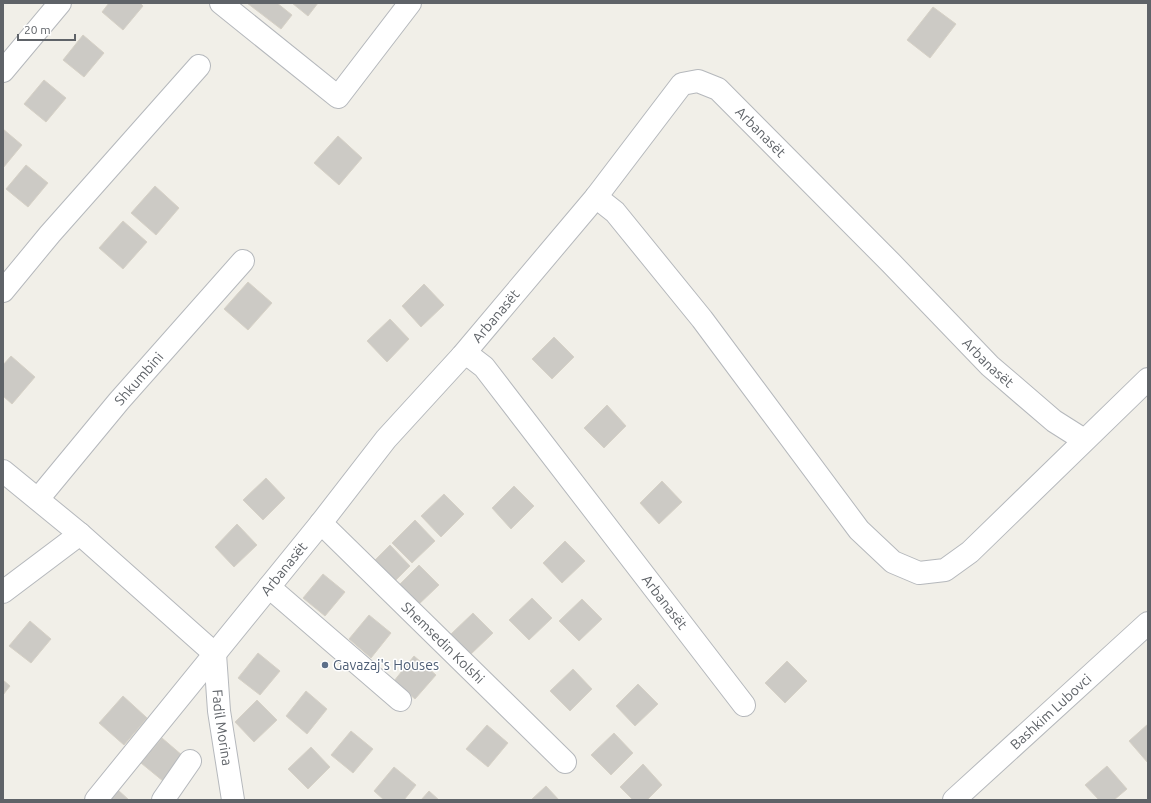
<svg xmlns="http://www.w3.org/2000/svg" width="1151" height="803" font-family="Ubuntu,sans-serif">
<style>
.building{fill:#cccac5;stroke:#d6d1c6}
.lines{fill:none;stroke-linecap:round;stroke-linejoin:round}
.minor-casing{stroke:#b5b8bc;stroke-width:24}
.minor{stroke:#fff;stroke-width:22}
.service-dot{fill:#5c6f8a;stroke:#fff;stroke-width:1.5}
.labels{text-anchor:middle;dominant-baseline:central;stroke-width:3;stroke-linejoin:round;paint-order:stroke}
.street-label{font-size:14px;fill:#5f6368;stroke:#fff}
.service-label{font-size:14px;fill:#4e5e75;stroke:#fff;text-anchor:start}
</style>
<rect width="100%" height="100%" fill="#f1efe8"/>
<g class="building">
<polygon points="109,3 140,3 143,6 123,30 102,12"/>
<polygon points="247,3 277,3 292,15 281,29"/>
<polygon points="292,3 318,3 308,16"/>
<polygon points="933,7 956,24 930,58 907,40"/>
<polygon points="83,35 104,53 84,77 63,60"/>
<polygon points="44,80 66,98 46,122 24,104"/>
<polygon points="3,129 22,145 3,168"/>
<polygon points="338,136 362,158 339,185 314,163"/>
<polygon points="26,165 48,183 28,207 6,189"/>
<polygon points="155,186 179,208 156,235 131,213"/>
<polygon points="123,221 147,242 123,269 99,248"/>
<polygon points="248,282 272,303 248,330 224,309"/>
<polygon points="424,284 444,305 421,327 402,306"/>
<polygon points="390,319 409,339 387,362 367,341"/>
<polygon points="554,337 574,357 552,379 532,359"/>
<polygon points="11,356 35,377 12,404 3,396 3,365"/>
<polygon points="607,405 626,426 604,448 584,428"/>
<polygon points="266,478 285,498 263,520 243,500"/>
<polygon points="662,481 682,502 659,524 640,503"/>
<polygon points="514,486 534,506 511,529 492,508"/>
<polygon points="444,494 464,514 441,537 421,516"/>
<polygon points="415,520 435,541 412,563 392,543"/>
<polygon points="237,524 257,545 234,567 215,547"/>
<polygon points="565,541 585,561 562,583 543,563"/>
<polygon points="390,545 410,566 388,588 368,567"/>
<polygon points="419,565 439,585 416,607 397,587"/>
<polygon points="323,574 345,592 325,616 303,598"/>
<polygon points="532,598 552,618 529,640 509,620"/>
<polygon points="582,599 602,619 579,641 559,621"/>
<polygon points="473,613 493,633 470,655 450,635"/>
<polygon points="369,615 391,633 371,658 349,639"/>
<polygon points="30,621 51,639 31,663 9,646"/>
<polygon points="258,653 280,671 260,695 238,678"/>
<polygon points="414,656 436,675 415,699 394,681"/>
<polygon points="787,661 807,681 785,703 765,683"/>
<polygon points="573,669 592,689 570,711 550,691"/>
<polygon points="3,680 10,686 3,695"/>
<polygon points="638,684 658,704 635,726 616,706"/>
<polygon points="306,691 327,709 307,734 286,716"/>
<polygon points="123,696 147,718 124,745 99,723"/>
<polygon points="257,700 277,720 254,742 235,722"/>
<polygon points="1148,724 1148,763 1129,741"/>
<polygon points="487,725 508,743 488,767 466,749"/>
<polygon points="351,731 373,749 353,773 331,755"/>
<polygon points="614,733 633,753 611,775 591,755"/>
<polygon points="162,738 183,756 163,781 141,763"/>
<polygon points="311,747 330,767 308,789 288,769"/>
<polygon points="643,764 662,785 647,800 633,800 620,787"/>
<polygon points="1107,766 1127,789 1114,800 1099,800 1085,785"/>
<polygon points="394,767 416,785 404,800 384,800 374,791"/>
<polygon points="546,786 559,800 531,800"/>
<polygon points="118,790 129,800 110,800"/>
<polygon points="429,791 439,800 421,800"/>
</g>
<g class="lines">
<g class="minor-casing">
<g id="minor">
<polyline points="221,3 338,97 410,3"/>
<polyline points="3,71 60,3"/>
<polyline points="596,197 615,212 702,319 859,530 893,562 919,573 945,570 970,552 1148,379"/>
<polyline points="3,291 50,234 199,66"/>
<path id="s1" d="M462 356 471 357 484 367 744 705"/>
<polyline points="3,471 80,534 215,654"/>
<path id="s2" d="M38 499 119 401 243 261"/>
<path id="s3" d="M321 523 565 762"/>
<polyline points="269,587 400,700"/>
<polyline points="3,592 80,534"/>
<path id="s4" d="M215 654 219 711 233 800"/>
<path id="s5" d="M96 800 321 523 386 439 462 356 596 197 682 84 698 81 718 89 891 263 990 366 1054 421 1084 440"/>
<polyline points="163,800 190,761"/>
<path id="s6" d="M954 800 1148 623"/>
</g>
</g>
<use href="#minor" class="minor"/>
</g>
<circle class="service-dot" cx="325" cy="665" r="4"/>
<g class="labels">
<g class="street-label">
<text stroke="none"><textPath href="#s5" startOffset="1024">Arbanasët</textPath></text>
<text stroke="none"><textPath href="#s5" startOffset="628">Arbanasët</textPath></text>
<text stroke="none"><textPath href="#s5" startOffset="1348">Arbanasët</textPath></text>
<text stroke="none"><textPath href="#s2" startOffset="157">Shkumbini</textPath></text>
<text stroke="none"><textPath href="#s5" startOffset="298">Arbanasët</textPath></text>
<text stroke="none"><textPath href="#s1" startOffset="322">Arbanasët</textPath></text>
<text stroke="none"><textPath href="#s3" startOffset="171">Shemsedin Kolshi</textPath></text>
<text stroke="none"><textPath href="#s6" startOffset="131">Bashkim Lubovci</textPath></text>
<text stroke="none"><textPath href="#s4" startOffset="74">Fadil Morina</textPath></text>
</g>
<g class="service-label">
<text x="333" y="665">Gavazaj's Houses</text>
</g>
</g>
<rect width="1151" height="803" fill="none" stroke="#5f6368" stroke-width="8"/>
<path d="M18 34v6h57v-6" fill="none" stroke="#5f6368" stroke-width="2"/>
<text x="24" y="34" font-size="12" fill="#5f6368" stroke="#ffffff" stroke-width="3" paint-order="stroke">20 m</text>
</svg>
